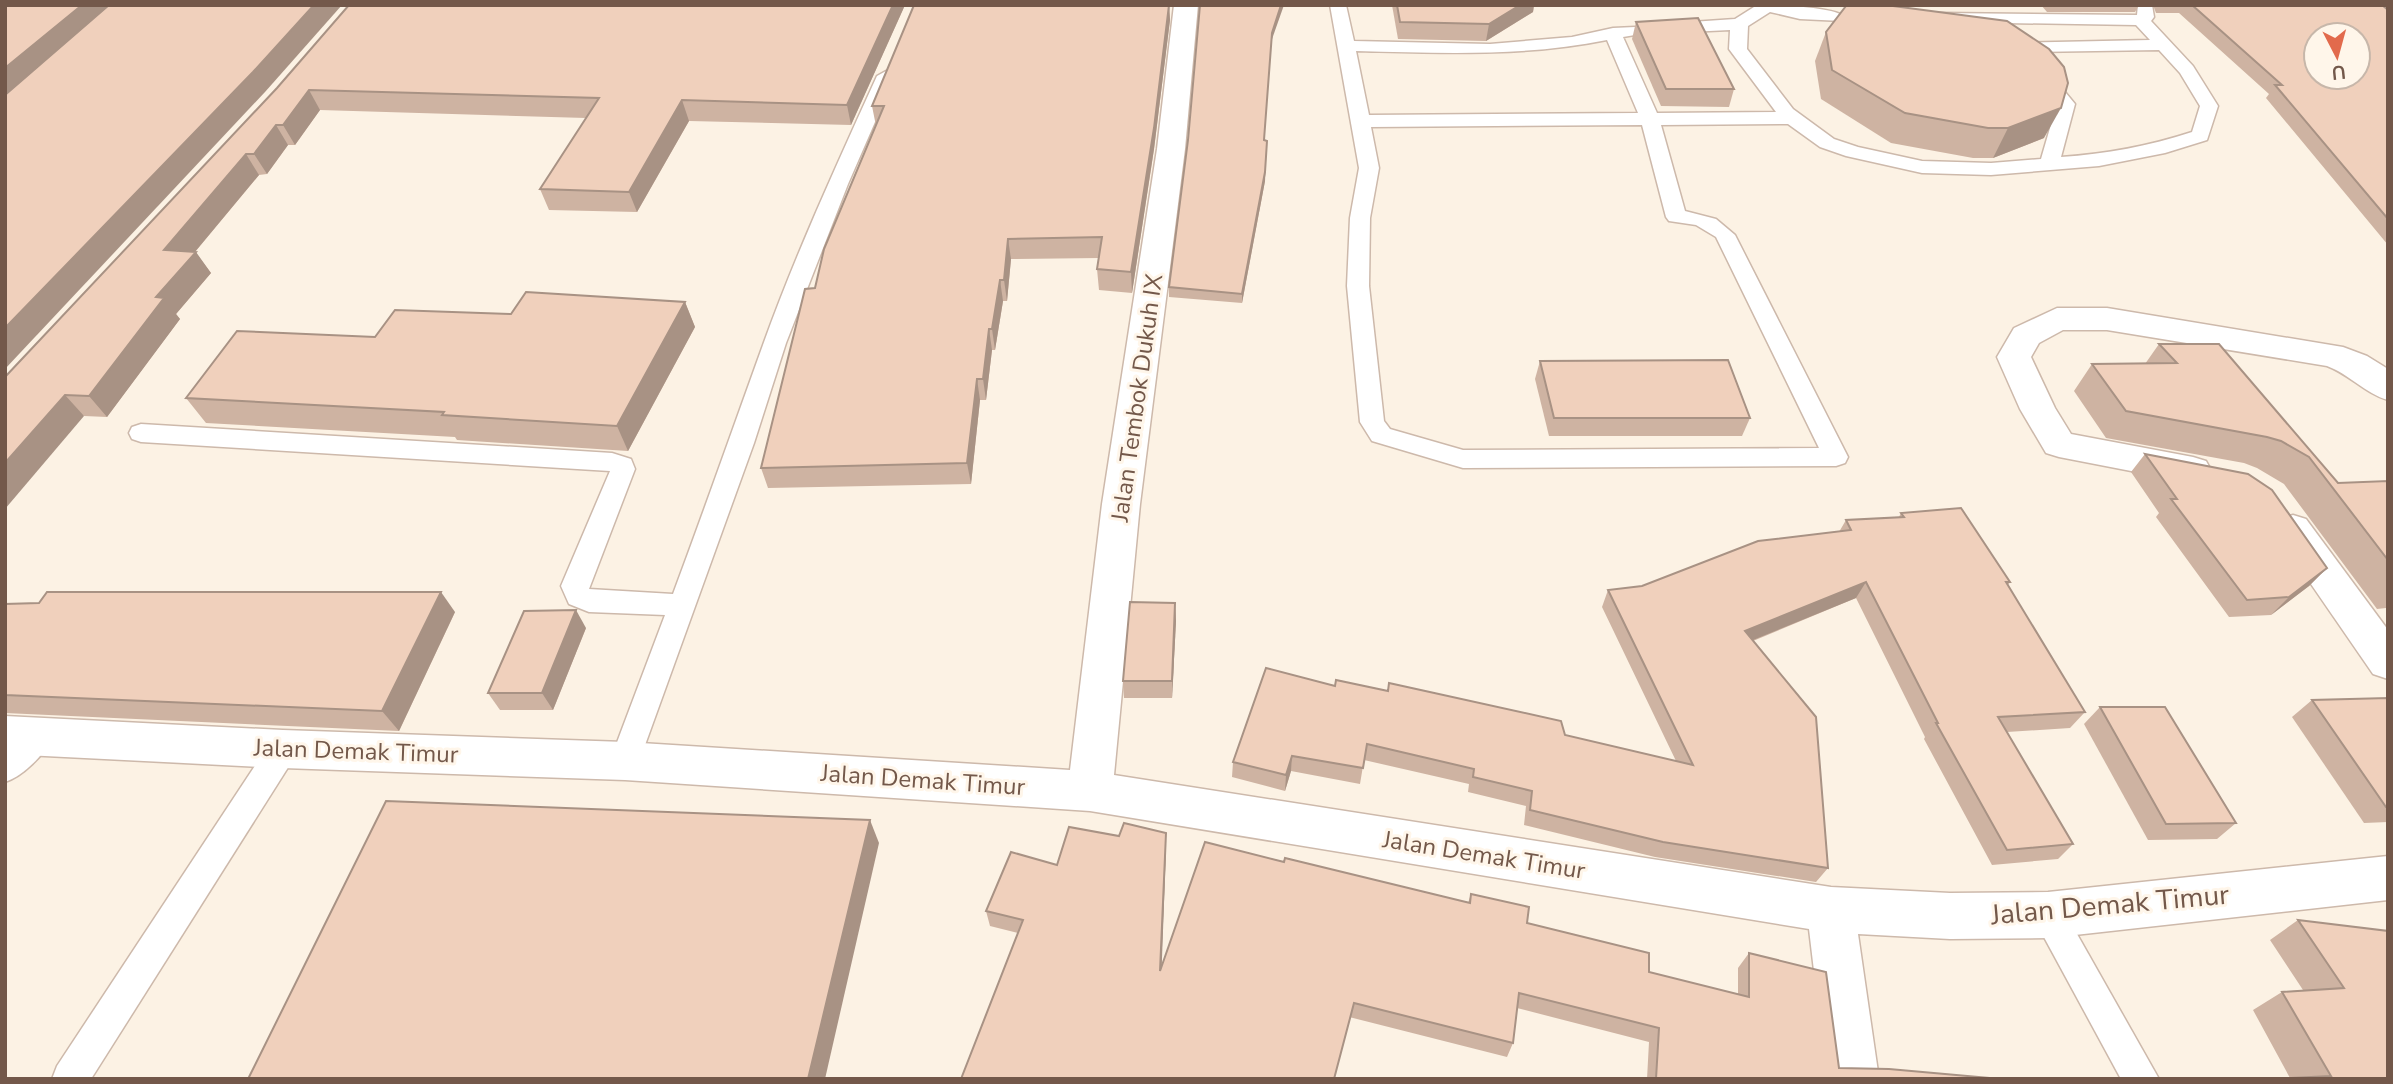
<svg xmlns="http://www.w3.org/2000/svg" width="2393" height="1084" font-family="'Nunito Sans',sans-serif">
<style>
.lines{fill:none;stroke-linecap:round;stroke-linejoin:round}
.service-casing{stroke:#cdb9ab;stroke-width:3}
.minor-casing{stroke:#cdb9ab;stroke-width:3}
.service{fill:#fff;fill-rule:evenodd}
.minor{fill:#fff;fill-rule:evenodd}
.wall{fill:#ceb3a2}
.shaded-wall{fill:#a89284}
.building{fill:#f0d0bc;stroke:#a89284;stroke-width:2;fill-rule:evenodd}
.labels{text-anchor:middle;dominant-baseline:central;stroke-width:6;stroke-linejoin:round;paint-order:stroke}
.street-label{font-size:24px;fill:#73584a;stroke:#fff6ea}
.near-street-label{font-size:28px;fill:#73584a;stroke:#fff6ea}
</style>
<rect width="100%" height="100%" fill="#fcf2e4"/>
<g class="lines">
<g class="service-casing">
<g id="service">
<path d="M1330 5H1346L1354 41 1490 44 1572 37 1613 28 1635 27 1638 31 1635 35 1623 37 1657 113 1776 112 1729 49 1730 30 1668 33 1659 28 1662 24 1735 19 1754 7 1753 5C1771 5 1834 6 1845 17L1842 21 1800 19 1770 12 1748 26 1747 49 1793 109 1834 139 1858 147 1922 161 1991 163 2041 159 2057 104 2033 73 2011 51 2008 47 2011 43 2150 40 2136 25 1946 22 1937 17 1940 13 2137 15 2138 5H2152L2154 17 2151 21 2193 66 2218 106 2207 140 2165 153 2099 166 1991 175 1922 173 1846 156 1820 147 1788 124 1661 125 1685 211 1716 219 1735 235 1848 457 1845 463 1836 466 1463 468 1372 441 1360 422 1347 286 1350 218 1359 168ZM1607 40 1638 113 1369 115 1356 51C1441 53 1524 57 1607 40ZM2159 50 2180 73 2200 106 2192 132C2149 146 2106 154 2061 157L2075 104 2032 52ZM1642 125 1666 217 1669 221 1696 225 1716 237 1819 448 1463 450 1390 429 1384 421 1369 286 1370 218 1379 168 1371 127Z"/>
<path d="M886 71 895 76 848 184 786 343 754 443 636 770 625 774 614 770 610 761 665 615 589 612 569 604 561 586 610 471 141 442 132 439 129 433 132 427 141 424 612 453 631 459 635 469 589 589 673 594C704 511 733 428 763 345 796 253 837 164 877 76Z"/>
<path d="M37 725 48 729 52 738C44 755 23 776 5 782V749L26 729Z"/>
<polygon points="283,736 294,740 298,749 294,758 91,1079 52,1079 57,1066 272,740"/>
<polygon points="2048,900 2060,904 2159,1079 2121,1079 2032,915 2036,904"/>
</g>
</g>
<g class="minor-casing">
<g id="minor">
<polygon points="1174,5 1198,5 1185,149 1140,504 1114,775 1831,887 1950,893 2048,892 2388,856 2388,900 2048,938 1950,939 1858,934 1879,1079 1827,1079 1809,929 1090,811 625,780 283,768 5,754 5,716 283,730 625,742 1070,770 1102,504 1157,149"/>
<path d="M2057 308H2107L2343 347 2367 356 2388 369V400C2366 394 2349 374 2327 366L2107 330H2063L2039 343 2031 357 2055 408 2071 434 2193 457 2206 461 2211 470 2206 479 2193 483 2059 457 2046 453 2020 409 1997 357 2014 328Z"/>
<polygon points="2293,515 2306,519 2388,630 2388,679 2373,674 2280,539 2274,529 2280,519"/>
</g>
</g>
<use href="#service" class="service"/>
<use href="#minor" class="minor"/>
</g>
<g class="wall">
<polygon points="349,5 905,5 851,125 689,121 637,212 549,210 540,189 586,118 320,110 295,145 288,145 267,174 259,175 195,252 211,273 176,314 180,319 107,417 84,416 5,377 277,88"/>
<polygon points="914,5 1169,5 1170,20 1154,149 1132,293 1099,290 1097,269 1099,258 1011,259 1007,301 1003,301 995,350 992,350 986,400 980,400 971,484 768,488 761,468 815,288 876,126 872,106"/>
<polygon points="1392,5 1534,5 1533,12 1486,41 1398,39"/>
<polygon points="2041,5 2139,5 2135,12 2047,12"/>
<polygon points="2153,5 2382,5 2388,10 2388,245 2266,98 2269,94 2179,13 2156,13"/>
<polygon points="1636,22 1734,89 1729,107 1661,106 1632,39"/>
<polygon points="1826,32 2044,138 1993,158 1973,158 1891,143 1821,99 1815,61"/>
<polygon points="1271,42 1264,141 1265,181 1242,303 1169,297 1169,287"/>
<polygon points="685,302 695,327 628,451 457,440 455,437 206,423 186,398 375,337 511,314"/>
<polygon points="2159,344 2219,344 2338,483 2388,481 2388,611 2386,608 2377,609 2284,484 2257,468 2244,463 2106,438 2074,391 2092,364 2145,364"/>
<polygon points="1540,361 1750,418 1742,436 1549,436 1535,379"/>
<polygon points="2145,454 2327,568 2309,586 2271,615 2229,617 2156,517 2159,513 2131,472"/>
<polygon points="1901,513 2010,582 2008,585 2085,712 2070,728 2007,732 2073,844 2058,859 1992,865 1924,739 1925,737 1856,598 1753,641 1828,868 1816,882 1655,857 1524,825 1526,806 1468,792 1469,784 1364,760 1360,784 1291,771 1285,791 1232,777 1233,762 1335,686 1565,735 1676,761 1602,607 1608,590 1642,586 1839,532 1846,520 1899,517"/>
<polygon points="1175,603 1176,621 1172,698 1124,698 1123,681"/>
<polygon points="5,604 455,612 399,731 5,713"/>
<polygon points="586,628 553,710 500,710 488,693"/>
<polygon points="2388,698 2388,822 2364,823 2292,717 2312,700"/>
<polygon points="2100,707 2236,823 2217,839 2148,840 2084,724"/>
<polygon points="1166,849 1161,967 1284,862 1468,903 1471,894 1527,923 1649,972 1738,994 1738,968 1749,953 1839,1068 2001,1079 1647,1079 1649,1042 1517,1008 1513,1043 1507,1057 990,926 986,911 1057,865"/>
<polygon points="2298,920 2388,931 2388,1079 2290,1078 2253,1010 2282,992 2303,990 2270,940"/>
</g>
<g class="shaded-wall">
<polygon points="82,5 118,5 5,101 5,68"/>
<polygon points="314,5 342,5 265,92 5,369 5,328"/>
<polygon points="893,5 905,5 851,125 847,105"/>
<polygon points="1169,5 1170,20 1154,149 1132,293 1131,272"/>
<polygon points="1281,5 1284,5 1271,42 1272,33"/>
<polygon points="1520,5 1534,5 1533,12 1486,41 1489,24"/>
<polygon points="309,90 320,110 295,145 283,125"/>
<polygon points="682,100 689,121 637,212 629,192"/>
<polygon points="2061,108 2044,138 1993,158 2008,128"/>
<polygon points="276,125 288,145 267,174 254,154"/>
<polygon points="1267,141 1265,181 1242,303 1242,294"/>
<polygon points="246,154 259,175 179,271 164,250"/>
<polygon points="1008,239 1011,259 1007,301 1004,280"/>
<polygon points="196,252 211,273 176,314 180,319 107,417 89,396 156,297"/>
<polygon points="1000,280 1003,301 995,350 992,329"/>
<polygon points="685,302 695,327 628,451 617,426"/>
<polygon points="989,329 992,350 986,400 983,379"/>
<polygon points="977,379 980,400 971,484 967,463"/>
<polygon points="65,395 84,416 5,509 5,463"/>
<polygon points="2327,568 2309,586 2271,615 2289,597"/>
<polygon points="1866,582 1856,598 1736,647 1745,631"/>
<polygon points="441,592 455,612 399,731 382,711"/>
<polygon points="1175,603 1176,621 1172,698 1172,681"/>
<polygon points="576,610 586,628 553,710 542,693"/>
<polygon points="1292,756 1291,771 1285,791 1286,775"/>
<polygon points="870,820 879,843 825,1079 808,1079"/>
<polygon points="1166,833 1166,849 1161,985 1160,971"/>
</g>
<g class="building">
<polygon points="5,5 82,5 5,68"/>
<polygon points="109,5 314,5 253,72 5,328 5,95"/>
<polygon points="349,5 893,5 847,105 682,100 629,192 540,189 599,98 309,90 283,125 276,125 254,154 246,154 164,250 196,252 156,297 164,298 89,396 65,395 5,463 5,377 277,88"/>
<polygon points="914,5 1169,5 1154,128 1131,272 1097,269 1102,237 1008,239 1004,280 1000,280 992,329 989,329 983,379 977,379 967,463 761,468 805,289 815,288 824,249 884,106 872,106"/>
<polygon points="1200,5 1281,5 1272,33 1264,140 1267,141 1265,172 1242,294 1169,287 1188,140"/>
<polygon points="1397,5 1520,5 1489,24 1400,22"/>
<path d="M2192 5H2382L2388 10V219L2275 85H2282ZM2316 35H2358V77H2316Z"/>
<polygon points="1846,6 1893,6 2007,21 2049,49 2064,67 2068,83 2061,108 2008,128 1988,128 1905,113 1832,70 1826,32"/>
<polygon points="1698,18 1734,89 1666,89 1636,22"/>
<polygon points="526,292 685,302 617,426 442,415 444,412 186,398 237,331 375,337 395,310 511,314"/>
<polygon points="2159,344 2219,344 2338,483 2388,481 2388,560 2309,457 2281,441 2267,437 2126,411 2092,364 2177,363"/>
<polygon points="1728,360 1750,418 1554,418 1540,361"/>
<polygon points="2145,454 2248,474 2272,490 2327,568 2289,597 2247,600 2171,499 2177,499"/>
<polygon points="1961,508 2010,582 2006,582 2085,712 1998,717 2073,844 2007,850 1936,723 1938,723 1866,582 1745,631 1816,717 1828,868 1663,842 1530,810 1532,791 1473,777 1474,769 1367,744 1363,768 1292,756 1286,775 1233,762 1266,668 1335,686 1336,680 1388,691 1389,683 1561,721 1565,735 1693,765 1608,590 1642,586 1758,541 1851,530 1846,520 1904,517 1901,513"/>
<polygon points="47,592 441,592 382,711 5,695 5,604 39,603"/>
<polygon points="1130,602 1175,603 1172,681 1123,681"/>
<polygon points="576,610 542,693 488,693 524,611"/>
<polygon points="2388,698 2388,807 2386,807 2312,700"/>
<polygon points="2100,707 2165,707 2236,823 2166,824"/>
<polygon points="386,801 870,820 808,1079 248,1079"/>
<polygon points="1124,823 1166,833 1160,971 1205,842 1284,862 1285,858 1470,903 1471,894 1529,907 1527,923 1649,953 1649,972 1749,997 1749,953 1826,972 1839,1068 1889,1069 2001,1079 1656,1079 1659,1028 1519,993 1513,1043 1354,1003 1334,1079 961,1079 1023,920 986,911 1011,852 1057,865 1069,827 1119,836"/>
<polygon points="2298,920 2388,931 2388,1079 2274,1079 2331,1076 2282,992 2344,988"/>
</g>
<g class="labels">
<g class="street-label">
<text transform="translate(1137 398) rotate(-82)">Jalan Tembok Dukuh IX</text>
<text transform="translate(356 751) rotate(2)">Jalan Demak Timur</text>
<text transform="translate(923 780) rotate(4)">Jalan Demak Timur</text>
<text transform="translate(1484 855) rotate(9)">Jalan Demak Timur</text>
</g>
<g class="near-street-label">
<text transform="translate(2110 905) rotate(-5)">Jalan Demak Timur</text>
</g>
</g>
<rect width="2393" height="1084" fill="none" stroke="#73584a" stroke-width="14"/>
<g transform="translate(2337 56) rotate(174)"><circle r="33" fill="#fff6ea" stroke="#c7b7aa" stroke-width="2"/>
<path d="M0-5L12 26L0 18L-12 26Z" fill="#e26a4c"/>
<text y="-10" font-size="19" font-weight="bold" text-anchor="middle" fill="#73584a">U</text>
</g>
</svg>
